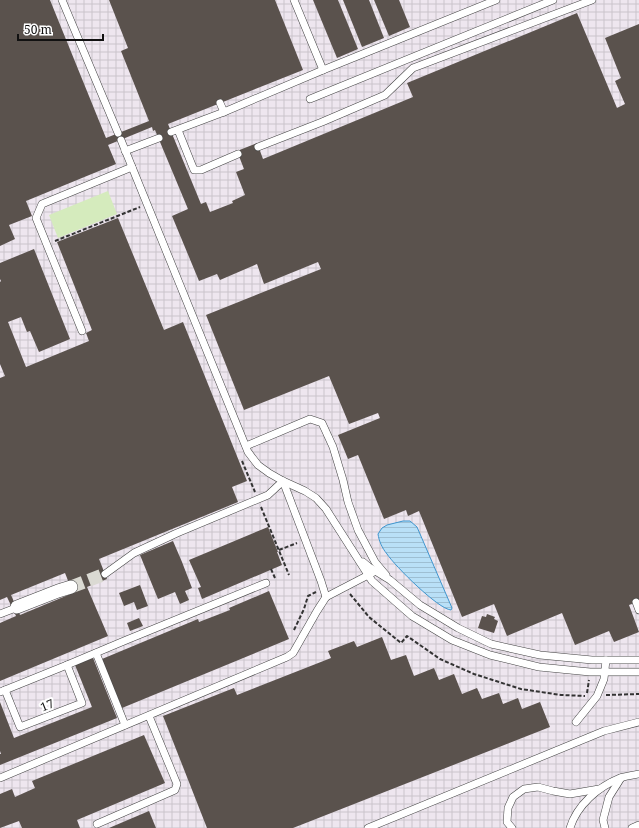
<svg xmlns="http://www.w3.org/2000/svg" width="639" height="828" font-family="'Noto Serif',serif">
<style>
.industrial{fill:url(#industrial-grid)}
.grass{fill:#d5ebbd}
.water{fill:url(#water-rules);stroke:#3f96cf}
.building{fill:#5a524d;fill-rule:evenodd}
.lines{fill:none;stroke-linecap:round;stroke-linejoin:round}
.street-tunnel{stroke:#dbdad3;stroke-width:13;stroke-dasharray:13 6;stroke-linecap:butt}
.lane-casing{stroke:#444;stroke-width:8}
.street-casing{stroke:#444;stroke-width:14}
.path{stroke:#333;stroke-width:2;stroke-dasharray:4 2;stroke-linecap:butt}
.lane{stroke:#fff;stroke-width:7}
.street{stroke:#fff;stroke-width:13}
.labels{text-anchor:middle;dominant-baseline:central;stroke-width:4;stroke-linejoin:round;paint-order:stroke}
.street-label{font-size:12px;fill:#111;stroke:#fff}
</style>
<defs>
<pattern id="industrial-grid" width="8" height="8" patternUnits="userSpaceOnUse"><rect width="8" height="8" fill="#eee6ef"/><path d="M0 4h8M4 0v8" fill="none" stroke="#cbc4cc"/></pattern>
<pattern id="water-rules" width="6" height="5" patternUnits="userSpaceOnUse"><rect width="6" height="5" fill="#b9e0f7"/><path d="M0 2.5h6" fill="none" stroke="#9ebfd3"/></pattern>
</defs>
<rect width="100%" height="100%" fill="#fffdf5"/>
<rect class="industrial" x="0" y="0" width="639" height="828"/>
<polygon class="grass" points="108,191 117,214 58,238 49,215"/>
<path class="water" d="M403 521H410L417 527 452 608 451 610C438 609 395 566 387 554 382 548 379 541 378 534L382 528 387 525Z"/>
<g class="building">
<polygon points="0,0 50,0 106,138 149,121 121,51 128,48 109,0 275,0 303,70 168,124 201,204 206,202 210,212 233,203 232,201 245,195 236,172 244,169 237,151 257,143 263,159 413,97 407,83 577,13 617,108 625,104 615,81 621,78 605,38 639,24 639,601 629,605 639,632 614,642 609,631 575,645 562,613 507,636 494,604 462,617 419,511 408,516 406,510 384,519 358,455 348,459 338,435 380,418 378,413 349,424 329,376 244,410 206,315 321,269 318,262 264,284 257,264 220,280 217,274 199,281 172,216 188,209 155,130 153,131 152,127 108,145 116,164 26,201 32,216 9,225 15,239 0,246"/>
<polygon points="313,0 338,0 358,49 337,58"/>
<polygon points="343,0 369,0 384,38 362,47"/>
<polygon points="374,0 399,0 410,27 389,36"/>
<path d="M118 218 164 330 183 322 247 481 232 487 238 502 99 559 107 579 87 587 108 636 0 681V623L16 616 7 597 0 600V378L5 376 0 364V282L1 281 0 279V263L34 249 70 339 39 352 30 331 27 332 21 317 8 322 26 367 89 341 86 333 92 330 57 242ZM65 573 73 593 20 615 11 595Z"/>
<polygon points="268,527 278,552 277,552 282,565 202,599 198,588 201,587 189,560"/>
<polygon points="173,541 182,562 192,588 185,591 189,600 180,604 175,592 158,599 140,555"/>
<polygon points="140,585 148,606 137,610 134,602 124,606 119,593"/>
<polygon points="269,591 289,639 122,708 102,659 198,619 199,622 230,610 229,608"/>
<polygon points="487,614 495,617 494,619 498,621 494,633 478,628 482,616 486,617"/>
<polygon points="139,618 143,626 130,631 127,623"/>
<polygon points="382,637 391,660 406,655 414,676 434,668 439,680 454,674 462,694 477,688 482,699 499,693 503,704 518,698 522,709 540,702 550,727 293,828 207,828 163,716 234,688 237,695 331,658 328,651 354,641 357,647"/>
<polygon points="93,658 117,718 0,765 0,754 1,754 0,751 0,702 14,738 92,707 75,665"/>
<polygon points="144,735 165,783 77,820 80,828 22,828 19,821 0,828 0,794 12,789 15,797 35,788 32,781"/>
<polygon points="149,811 156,828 109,828"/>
</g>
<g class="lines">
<polyline class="street-tunnel" points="71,587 105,574"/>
<g class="lane-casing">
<g id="lane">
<polyline points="62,0 118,133"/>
<polyline points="294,0 323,70"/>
<polyline points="310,99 553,0"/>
<polyline points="220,103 224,112"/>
<polyline points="178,130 194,170 201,170 238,154"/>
<polyline points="171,132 224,112 323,70 496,0"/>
<polyline points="121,140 248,452 258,465 269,473 283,481 305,491 316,498 326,509 372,581 412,616 452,640 490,655 539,667 590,672 639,672"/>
<polyline points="258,147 322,122 385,95 413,68 592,0"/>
<polyline points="125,151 159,138"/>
<polyline points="82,331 36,218 42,204 132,167"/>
<polyline points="246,446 310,419 322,423 333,447 343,480 348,502 358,530 375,562 386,575"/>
<polyline points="363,562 369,567 390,580 420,605 458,628 491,644 540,655 592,660 639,660"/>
<polyline points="105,574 134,553 177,533 268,495 283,481 321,581 326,597"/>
<polyline points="636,602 639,610"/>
<polyline points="0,614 13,609"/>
<polyline points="96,653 125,725"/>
<polyline points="5,690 20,727 82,703 67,665"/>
<polyline points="0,692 67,665 124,641 266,583"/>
<polyline points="576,722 597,696 604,679 606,660"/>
<polyline points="0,778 287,657 293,653 317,611 326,597 376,571"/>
<polyline points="97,824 175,790 177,784 149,716"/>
<polyline points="368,828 604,731 639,722"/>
<polyline points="512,828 507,822 508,808 513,797 524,789 538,787 553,791 570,794 599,789"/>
<path d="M570 828C577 805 598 787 620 778 626 776 633 775 639 774"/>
<polyline points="605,828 603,820 609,797 621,778"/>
<polyline points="632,828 639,825"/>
</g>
</g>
<g class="street-casing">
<polyline id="street" points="17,607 58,591 71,587"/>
</g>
<g class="path">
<polyline points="55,241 140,207"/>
<polyline points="242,461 255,492"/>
<polyline points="261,507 289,575"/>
<polyline points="279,550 297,543"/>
<polyline points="271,569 275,578"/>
<polyline points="350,594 369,617 401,643 407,636 440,659 474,674 521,689 561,695 585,696"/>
<polyline points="294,630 304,609 308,596 316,592"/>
<polyline points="587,693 589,680"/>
<polyline points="606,695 639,694"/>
</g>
<use href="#lane" class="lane"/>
<use href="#street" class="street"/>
</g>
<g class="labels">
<g class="street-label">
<text transform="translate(47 705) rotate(-22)">17</text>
</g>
</g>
<path d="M18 34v6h85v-6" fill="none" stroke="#111111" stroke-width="2"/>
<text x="24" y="34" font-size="12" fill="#111111" stroke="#ffffff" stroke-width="3" paint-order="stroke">50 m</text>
</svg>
